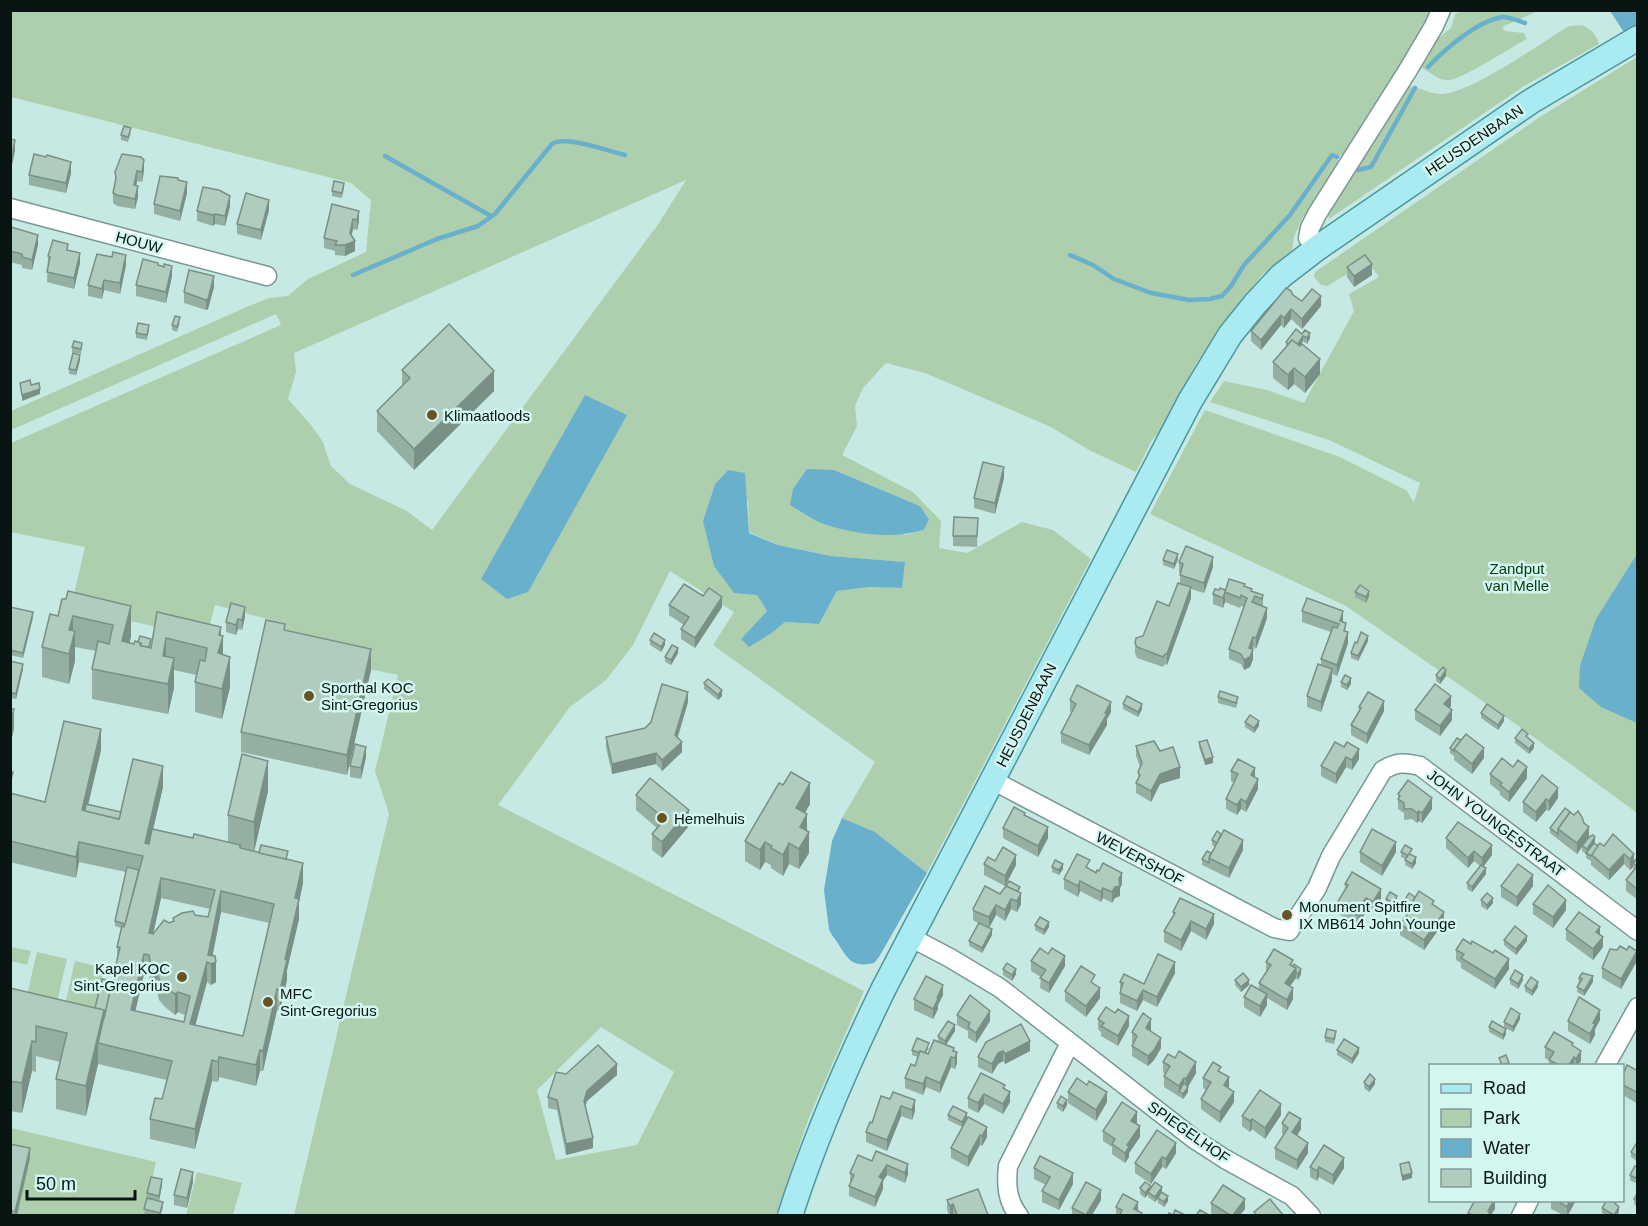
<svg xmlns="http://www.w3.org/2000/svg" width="1648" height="1226" font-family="Arial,sans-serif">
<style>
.green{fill:#aecfae;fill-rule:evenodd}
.water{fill:#69b0cd}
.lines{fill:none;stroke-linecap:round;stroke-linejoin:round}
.stream{stroke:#69b0cd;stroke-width:4.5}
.minor-casing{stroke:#789893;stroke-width:21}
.major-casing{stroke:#4c979f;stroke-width:27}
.minor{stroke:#fff;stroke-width:18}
.major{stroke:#aaebf2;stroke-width:24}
.wall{fill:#96afa3;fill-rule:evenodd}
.shaded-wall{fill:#7a8f85}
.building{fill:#afccbe;stroke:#7a8f85;stroke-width:1.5;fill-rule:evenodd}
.poi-dot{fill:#6a5323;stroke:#d3f6f1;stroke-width:2}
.labels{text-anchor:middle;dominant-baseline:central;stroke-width:5;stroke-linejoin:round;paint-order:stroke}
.street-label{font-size:15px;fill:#081513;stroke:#d3f6f1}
.poi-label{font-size:15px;fill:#081513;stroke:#d3f6f1;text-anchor:start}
.park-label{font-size:15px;fill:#063a0d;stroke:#d3f6f1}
</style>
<rect width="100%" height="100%" fill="#c6e9e4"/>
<g class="green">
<path d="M10 11H1433L1347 153 1337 157 1339 165 1303 217 1294 237 1292 250 1262 275 1222 324 1197 362 1160 432 1152 440 1136 472 1089 450 1051 427 925 373 886 363 863 388 855 406 857 426 842 455 913 492 941 521 939 548 967 553 1022 522 1053 530 1091 559 927 873 875 832 842 818 875 762 713 645 734 612 670 571 633 645 606 680 570 707 498 805 864 991 808 1120 776 1215H294L389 814 375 771 398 675 284 651 266 641 271 620 215 605 208 632 186 634 71 607 85 547 10 532 11 443 281 325 276 314 11 430V411L249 306 269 298 288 296 308 279 366 252 371 200 351 183 332 178 11 97ZM686 180 659 223 432 530 407 511 350 484 331 466 323 442 311 425 288 399 296 372 294 353ZM728 470 748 502 749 532 778 545 831 556 904 562 902 588 870 587 837 591 819 624 785 622 773 632 741 639 767 611 757 595 703 521 715 484ZM834 470 920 506 929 518 924 530 905 535ZM601 1027 674 1072 637 1145 556 1160 537 1090Z"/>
<path d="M1463 11H1538L1502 27 1505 31 1524 33 1527 39C1510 48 1466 77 1450 80 1440 82 1428 71 1420 66L1434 42 1451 28 1455 14Z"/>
<path d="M1582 25C1592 30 1596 34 1599 44L1524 86 1329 219 1328 213 1408 87C1419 86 1431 95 1443 94 1472 92 1541 43 1569 26Z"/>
<polygon points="1637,57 1637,813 1520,727 1346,606 1150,514 1205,410 1340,457 1406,490 1414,502 1420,483 1329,440 1210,402 1224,381 1267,390 1304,403 1354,311 1349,294 1379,277 1368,262 1327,286 1321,285 1314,277 1315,272 1540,117"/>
<polygon points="12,947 31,951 27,965 11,961"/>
<polygon points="37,952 67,959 55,1010 25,1003"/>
<polygon points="75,961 104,968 92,1020 63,1013"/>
<polygon points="11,1128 156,1162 144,1215 17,1215 11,1154"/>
<polygon points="197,1172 242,1183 233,1215 186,1215"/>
</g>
<g class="water">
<polygon points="1610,11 1637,11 1637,52"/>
<polygon points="585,395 627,415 528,592 507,599 481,579"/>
<path d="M807 469 834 470 920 506 929 519 924 530C892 539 859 535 827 525 814 521 802 512 790 505L793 489Z"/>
<polygon points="728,470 745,473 749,533 778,545 831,556 905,562 902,588 870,587 837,591 819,624 785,622 773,632 749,647 741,639 767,611 757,595 734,593 714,566 703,521 715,484"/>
<polygon points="1637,554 1637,723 1601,707 1579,688 1580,666 1596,619"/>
<path d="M842 818 875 832 927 873 879 957 874 963C851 968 848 959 837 942 834 937 831 935 829 929L824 890 832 841Z"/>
</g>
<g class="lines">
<g class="stream">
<path d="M1428 67C1445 49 1476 22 1502 17 1509 16 1518 21 1525 23"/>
<polyline points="385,156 491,216"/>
<polyline points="1358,170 1371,167 1415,88"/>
<polyline points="1070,255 1093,265 1114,279 1151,293 1189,300 1210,299 1222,296 1231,286 1244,265 1290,215 1332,155 1337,157"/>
<path d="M353 275 437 239 478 226 495 214 552 144C566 135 608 151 625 155"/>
</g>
<g class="minor-casing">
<g id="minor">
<polyline points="10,208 267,276"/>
<polyline points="1316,249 1308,238 1310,228 1317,214 1408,70 1434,26 1441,10"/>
<path d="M992 780 1274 928 1289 931 1317 888 1331 856 1383 770C1397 762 1404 762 1420 766L1638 931"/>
<polyline points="910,937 950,958 1000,988 1194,1139 1225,1159 1292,1196 1311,1216"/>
<polyline points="1605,1066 1638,1007"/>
<path d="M1019 1216C1007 1201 1006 1185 1008 1166L1070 1043"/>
<polyline points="1521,1216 1529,1200"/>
</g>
</g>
<g class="major-casing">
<path id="major" d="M790 1216C815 1137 848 1062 884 988L1190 401 1230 335 1255 304 1281 276 1316 249 1530 102 1638 38"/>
</g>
<use href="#minor" class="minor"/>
<use href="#major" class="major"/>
</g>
<g class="wall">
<polygon points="131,133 128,142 121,140 121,135"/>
<polygon points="144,170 142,182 137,181 136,186 138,197 135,209 117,206 113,203 113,193 115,182 115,172"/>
<polygon points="71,173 66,193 29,185 29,175"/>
<polygon points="178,180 187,193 180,221 154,214 154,204"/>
<polygon points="344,188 342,198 332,196 332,191"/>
<polygon points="332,204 359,221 357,230 353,229 351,236 355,251 345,256 335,255 335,251 324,248 324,238"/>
<polygon points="230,206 225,226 215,224 213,226 197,221 197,211"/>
<polygon points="269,210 261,240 237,234 237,224"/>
<polygon points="10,230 38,245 32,270 22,268 22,265 10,262"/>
<polygon points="68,250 80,263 74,289 47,282 48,256"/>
<polygon points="126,265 120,294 104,290 102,299 88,296 88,285"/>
<polygon points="158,265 172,276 166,303 136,296 136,285"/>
<polygon points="1347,267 1372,275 1354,287 1347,277"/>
<polygon points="214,287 208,309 206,310 184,303 184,292"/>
<polygon points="1293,295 1302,301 1321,306 1302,329 1291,319 1284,328 1281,325 1261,350 1251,341 1251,331"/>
<polygon points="180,323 177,332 172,330 172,325"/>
<polygon points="149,330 147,340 136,338 136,333"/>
<polygon points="1302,334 1310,338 1307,344 1303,341 1301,345 1320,374 1305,393 1294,384 1288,390 1273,378 1273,362 1286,347 1286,342"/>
<polygon points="72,347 82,348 81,354 72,352"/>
<polygon points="80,360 76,375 69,374 69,369"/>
<polygon points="402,370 494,391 414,470 377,431 377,411 402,386"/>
<polygon points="1004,478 995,514 974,508 974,498"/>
<polygon points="978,518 977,547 953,546 953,536"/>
<polygon points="1178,559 1174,569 1163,565 1163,560"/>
<polygon points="1179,562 1213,567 1204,593 1191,589 1191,598 1167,665 1165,664 1163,667 1137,658 1135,653 1135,643 1143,636 1169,606 1180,583 1180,573 1179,573"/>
<polygon points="1245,586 1252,591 1263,595 1263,606 1267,618 1256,649 1253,647 1252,649 1253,659 1250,667 1244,670 1241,664 1229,659 1229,649 1244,607 1241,606 1240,608 1225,602 1223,608 1213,604 1213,594"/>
<polygon points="1355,592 1369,596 1366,603 1355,597"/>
<polygon points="62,599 131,636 130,643 134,644 151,644 150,647 151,648 157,612 221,636 223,655 230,687 222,719 195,712 195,682 196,675 174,670 174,688 168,714 92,699 92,669 96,651 75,647 75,661 69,684 42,677 42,647 58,616"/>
<polygon points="669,605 722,607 695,648 681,639 681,629 684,625 669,615"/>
<polygon points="10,607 33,617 23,658 10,655"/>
<polygon points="1302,611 1343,621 1346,632 1348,643 1337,676 1332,674 1332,680 1321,712 1307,707 1307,696 1321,665 1321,659 1331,632 1302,622"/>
<polygon points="245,617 242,630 238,629 236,635 226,632 226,622"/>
<polygon points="650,640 665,645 661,652 650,645"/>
<polygon points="1368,641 1358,661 1351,658 1351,653 1357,643"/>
<polygon points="678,653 671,665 665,662 665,657"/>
<polygon points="10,661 23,669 16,699 10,698"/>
<polygon points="371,670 347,775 241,752 241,732"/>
<polygon points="1436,675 1446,676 1440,684 1436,681"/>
<polygon points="1341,682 1351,684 1347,690 1341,687"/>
<polygon points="704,683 722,696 718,700 704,689"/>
<polygon points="1218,697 1238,702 1236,708 1218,703"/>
<polygon points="1070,700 1111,712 1107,719 1107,725 1089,755 1061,743 1061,733 1072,712 1070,711"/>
<polygon points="688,702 678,737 682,752 662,771 656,764 612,774 606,747 606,737 645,728"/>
<polygon points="1123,704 1142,709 1138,717 1123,709"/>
<polygon points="1451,706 1449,708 1452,720 1440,736 1415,720 1415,710"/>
<polygon points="1359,707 1384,711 1367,744 1351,735 1351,725 1359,711"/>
<polygon points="1481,713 1504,721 1498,730 1481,718"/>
<polygon points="1245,722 1259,726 1254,733 1245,727"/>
<polygon points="1515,738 1528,738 1534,748 1529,754 1515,743"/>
<polygon points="1199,742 1213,763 1205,765 1199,747"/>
<polygon points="1136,746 1160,751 1180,778 1160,784 1151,802 1136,793 1136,783 1138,779 1138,772 1140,767 1136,756"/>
<polygon points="1344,747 1359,759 1352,770 1346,767 1336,784 1321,776 1321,766"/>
<polygon points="1450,748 1484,758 1472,774 1454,760 1454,756 1450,753"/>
<path d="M101 750 88 804 121 812 163 787 153 829 193 838 228 842V815L268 791 254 852 288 859 303 883 299 902V919L287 970V980L280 1010H277L263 1071H260L256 1086 219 1077 218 1082 212 1081 195 1149 150 1139V1119L162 1099 167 1080 98 1064 86 1116 56 1109V1079L60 1062 36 1056V1072L32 1071 22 1113 10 1111V988L95 1008 112 981 117 961V947L121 928 115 926V921L126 872 79 862 76 878 10 862V793L45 802ZM161 898 210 909 208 917 195 915 173 918V921L153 934ZM221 912 269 923 243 1036 195 1025 207 982 211 985 216 982 212 956ZM144 974 149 975 152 992 157 991 159 1000 165 1007 175 1015 178 1012 185 1015 184 1022 135 1011Z"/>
<polygon points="366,757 361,779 350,777 350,766"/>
<polygon points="1513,767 1527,778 1509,802 1500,795 1500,792 1490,784 1490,774"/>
<polygon points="1231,771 1255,778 1258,789 1246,812 1241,809 1237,815 1226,809 1226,799 1234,783 1231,781"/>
<polygon points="1398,794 1432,809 1422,823 1419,821 1417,823 1412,819 1404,820 1404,813 1398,809"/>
<polygon points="636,795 689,826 662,858 652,850 652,834 657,828 636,810"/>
<polygon points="1558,798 1549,811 1546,810 1536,822 1523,812 1523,802"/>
<polygon points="810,804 805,813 809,853 799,869 789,864 783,876 771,868 771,865 765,862 760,870 745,861 745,841"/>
<polygon points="1565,808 1589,837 1595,842 1594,843 1598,846 1604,846 1613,834 1634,861 1638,857 1638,898 1637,899 1626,891 1626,880 1634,869 1633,868 1633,867 1630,870 1624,864 1609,880 1591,865 1591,861 1586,858 1586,854 1582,851 1582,846 1577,854 1550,833 1550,828"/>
<polygon points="1003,828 1048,838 1038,857 1003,838"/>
<polygon points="1446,838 1492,855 1484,866 1486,874 1472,892 1467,889 1467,883 1480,866 1474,861 1468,868 1446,848"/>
<polygon points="1212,840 1243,850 1229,878 1202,865 1202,859 1211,853 1215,847 1212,845"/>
<polygon points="1360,852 1396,852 1382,876 1360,862"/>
<polygon points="1401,852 1412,854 1416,863 1412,869 1405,865 1406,859 1401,857"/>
<polygon points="995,861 1016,865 1005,886 984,875 984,864"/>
<polygon points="1052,867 1063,869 1059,875 1052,872"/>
<polygon points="1090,869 1122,884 1120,888 1120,896 1115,898 1112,903 1103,898 1101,902 1080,891 1078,897 1064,889 1064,879"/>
<polygon points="1345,884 1381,899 1373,912 1366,908 1365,910 1365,914 1358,925 1337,913 1337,903 1345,890"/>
<polygon points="1501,886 1533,886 1517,907 1501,897"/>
<polygon points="1020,892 1021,904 1017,912 1011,909 1005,921 996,915 989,928 992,935 982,953 969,946 969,941 978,923 974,921 973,919 973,909"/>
<polygon points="1415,897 1434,906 1444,922 1424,950 1400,935 1400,924 1407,916 1401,912 1401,906"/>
<polygon points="1386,899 1397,901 1393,908 1386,904"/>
<polygon points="1481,900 1493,903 1487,910 1481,906"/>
<polygon points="1533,904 1566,910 1553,928 1533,914"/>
<polygon points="1173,912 1214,924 1206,940 1191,931 1181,951 1164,942 1164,931 1173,916"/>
<polygon points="1035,925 1049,927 1044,935 1035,930"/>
<polygon points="1566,929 1600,935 1603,947 1593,960 1566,940"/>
<polygon points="1504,940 1527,941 1516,955 1504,945"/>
<polygon points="1456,950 1509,969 1495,989 1461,968 1461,963 1456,960"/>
<polygon points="1617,950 1627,950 1637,961 1621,989 1602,978 1602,968"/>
<polygon points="1031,961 1065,966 1049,993 1040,988 1041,977 1031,971"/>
<polygon points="1266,962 1293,965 1301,974 1298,980 1296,978 1290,986 1293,999 1287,1010 1267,998 1267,1005 1260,1017 1244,1007 1244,997 1259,990 1259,983 1266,972"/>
<polygon points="1003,969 1016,974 1012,981 1003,975"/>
<polygon points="1175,973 1157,1007 1143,1000 1137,1011 1120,1003 1120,982 1144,984"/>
<polygon points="1579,978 1593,982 1584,996 1577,992"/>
<polygon points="1510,979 1523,980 1518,989 1510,984"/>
<polygon points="1235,980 1249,985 1241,992 1235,985"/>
<polygon points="1095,984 1100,998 1086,1017 1065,1001 1065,991"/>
<polygon points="1525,986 1538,987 1532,996 1525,991"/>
<polygon points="943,995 938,1005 938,1009 933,1019 914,1010 914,999"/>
<polygon points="957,1015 990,1021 976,1043 968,1038 968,1031 957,1025"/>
<polygon points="1098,1019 1129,1026 1118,1046 1101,1036 1101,1032 1098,1029"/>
<polygon points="1520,1019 1513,1032 1504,1027 1504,1022"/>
<polygon points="1600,1020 1595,1029 1595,1035 1590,1044 1568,1031 1568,1021"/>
<polygon points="1489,1027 1506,1034 1503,1040 1489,1032"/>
<polygon points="1151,1030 1150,1031 1161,1048 1154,1060 1148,1066 1132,1056 1132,1046 1133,1044 1132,1043 1132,1032"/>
<polygon points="955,1031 946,1045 954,1051 957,1063 955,1069 951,1067 940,1093 926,1087 923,1095 905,1088 905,1078 915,1066 918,1057 912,1055 912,1050 929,1048 926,1053 928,1054 938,1041 938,1036"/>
<polygon points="1336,1036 1334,1044 1325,1042 1325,1037"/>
<polygon points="986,1042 1030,1051 1005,1064 1003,1061 998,1064 992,1074 978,1067 978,1057"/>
<polygon points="1573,1046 1581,1061 1578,1065 1549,1065 1549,1060 1545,1058 1545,1047"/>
<polygon points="1636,1049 1638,1050 1638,1060 1636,1059"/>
<polygon points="1337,1050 1359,1053 1352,1064 1337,1055"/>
<polygon points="1163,1062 1196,1073 1188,1087 1188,1092 1183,1099 1164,1087 1164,1076 1165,1074 1163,1072"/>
<polygon points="1638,1071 1638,1104 1623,1095 1623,1075"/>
<polygon points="1221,1073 1229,1088 1234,1102 1220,1123 1201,1109 1201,1099 1206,1090 1203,1088 1203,1078"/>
<polygon points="566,1074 617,1075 587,1101 585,1107 593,1148 566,1155 557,1110 548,1108 548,1097"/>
<polygon points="1364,1082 1375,1084 1369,1092 1364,1088"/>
<polygon points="1005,1089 1010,1102 1003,1114 984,1104 978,1113 968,1108 968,1098"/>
<polygon points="1068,1092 1107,1102 1096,1121 1068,1103"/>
<polygon points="881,1096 915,1111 912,1120 901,1116 887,1151 866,1142 866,1132 872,1123"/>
<polygon points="1057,1103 1067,1105 1063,1112 1057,1108"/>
<polygon points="948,1115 967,1118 987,1137 982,1146 980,1145 968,1167 951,1158 951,1148 962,1127 948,1120"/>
<polygon points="1281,1115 1265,1139 1252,1129 1250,1132 1242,1126 1242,1116"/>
<polygon points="1137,1122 1136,1124 1140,1137 1129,1153 1129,1157 1125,1163 1112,1154 1112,1147 1103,1141 1103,1131"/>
<polygon points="1282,1123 1301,1129 1297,1136 1308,1153 1297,1170 1275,1159 1275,1148 1284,1135 1282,1133"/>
<polygon points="10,1144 30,1158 17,1215 10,1215"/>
<polygon points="1324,1145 1344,1168 1333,1185 1319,1177 1317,1181 1310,1177 1310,1167"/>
<polygon points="1638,1145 1638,1162 1631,1157 1631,1152"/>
<polygon points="876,1151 908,1174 905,1183 887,1175 883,1181 883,1189 875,1207 849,1196 849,1186 850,1184 850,1173 872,1161"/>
<polygon points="1176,1153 1166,1169 1162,1167 1151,1184 1135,1173 1135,1163"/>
<polygon points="1638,1167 1638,1179 1635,1183 1630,1180 1630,1175"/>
<polygon points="1034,1168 1073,1184 1059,1210 1042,1202 1042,1191 1046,1185 1034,1179"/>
<polygon points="193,1182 187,1208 174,1205 174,1195"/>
<polygon points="162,1185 159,1201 163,1207 161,1215 144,1215 147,1193"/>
<polygon points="1140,1188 1151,1188 1162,1192 1168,1201 1164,1207 1158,1203 1158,1199 1155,1202 1148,1197 1148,1194 1145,1198 1140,1194"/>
<polygon points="1638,1192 1638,1207 1634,1204 1634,1199"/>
<polygon points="947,1200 988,1215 949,1215 947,1210"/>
<polygon points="1101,1200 1092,1215 1072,1215 1072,1208"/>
<polygon points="1551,1200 1576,1200 1568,1215 1563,1215 1551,1209"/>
<polygon points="1211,1203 1245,1209 1240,1215 1214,1215 1211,1213"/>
<polygon points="1116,1207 1138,1211 1142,1215 1116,1215"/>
<polygon points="1602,1208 1619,1212 1617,1215 1606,1215 1602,1213"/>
</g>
<g class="shaded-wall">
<polygon points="15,140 15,151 10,175 10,165"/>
<polygon points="144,160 144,170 142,182 142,172"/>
<polygon points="71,162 71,173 66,193 66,183"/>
<polygon points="137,171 137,181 134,196 134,185"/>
<polygon points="187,182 187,193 180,221 180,211"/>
<polygon points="138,186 138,197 135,209 135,199"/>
<polygon points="230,196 230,206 225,226 225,216"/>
<polygon points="269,200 269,210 261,240 261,230"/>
<polygon points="359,211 359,221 357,230 357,220"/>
<polygon points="215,214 215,224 213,226 213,215"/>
<polygon points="353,219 353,229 350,243 350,233"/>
<polygon points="38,235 38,245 32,270 32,260"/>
<polygon points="355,241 355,251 345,256 345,245"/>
<polygon points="80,253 80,263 74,289 74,278"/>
<polygon points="126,255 126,265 120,294 120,283"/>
<polygon points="1372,264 1372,275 1354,287 1354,276"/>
<polygon points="172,266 172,276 166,303 166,292"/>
<polygon points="214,276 214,287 208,309 206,310 206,300"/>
<polygon points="104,280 104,290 102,299 102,289"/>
<polygon points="1321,296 1321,306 1302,329 1302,319"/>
<polygon points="1291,309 1291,319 1284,328 1284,318"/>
<polygon points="1281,315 1281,325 1261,350 1261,340"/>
<polygon points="1310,333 1310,338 1307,344 1307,338"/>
<polygon points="1303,336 1303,341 1295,354 1295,349"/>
<polygon points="80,355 80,360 76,375 76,370"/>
<polygon points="1320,359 1320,374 1305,393 1305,377"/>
<polygon points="1294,368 1294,384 1288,390 1288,375"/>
<polygon points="494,371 494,391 414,470 414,449"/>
<polygon points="40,389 40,394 22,401 22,395"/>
<polygon points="1004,467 1004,478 995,514 995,503"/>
<polygon points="1178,554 1178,559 1174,569 1174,564"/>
<polygon points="1213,557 1213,567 1204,593 1204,583"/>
<polygon points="1191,587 1191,598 1167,665 1167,654"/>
<polygon points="1369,591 1369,596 1366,603 1366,597"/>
<polygon points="1225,592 1225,602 1223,608 1223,598"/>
<polygon points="722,597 722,607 695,648 695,638"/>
<polygon points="131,606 131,636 122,671 122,641"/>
<polygon points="245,607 245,617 242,630 242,620"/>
<polygon points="1267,608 1267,618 1256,649 1256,638"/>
<polygon points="1343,611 1343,621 1340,631 1340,621"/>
<polygon points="33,612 33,617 23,658 23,653"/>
<polygon points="73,616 73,640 75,631 75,661 69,684 69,630"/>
<polygon points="238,619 238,629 236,635 236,625"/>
<polygon points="221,627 221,642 223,636 223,666 218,653 219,635"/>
<polygon points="1348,632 1348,643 1337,676 1337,665"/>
<polygon points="1368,636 1368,641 1358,661 1358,656"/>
<polygon points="1253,637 1253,647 1249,657 1253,649 1253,659 1250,667 1244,670 1244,660"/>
<polygon points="166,638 166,668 163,656"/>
<polygon points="665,640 665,645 661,652 661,647"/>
<polygon points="678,648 678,653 671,665 671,660"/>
<polygon points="371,649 371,670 347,775 347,755"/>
<polygon points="230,657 230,687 222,719 222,689"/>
<polygon points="174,658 174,688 168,714 168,684"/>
<polygon points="23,664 23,669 16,699 16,694"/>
<polygon points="1332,669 1332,680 1321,712 1321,702"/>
<polygon points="1446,670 1446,676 1440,684 1440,679"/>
<polygon points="1351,678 1351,684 1347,690 1347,685"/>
<polygon points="722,690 722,696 718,700 718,695"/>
<polygon points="688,692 688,702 675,745 675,735"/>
<polygon points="1451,696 1451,706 1444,715 1444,704"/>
<polygon points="1384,701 1384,711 1367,744 1367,734"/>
<polygon points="1111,702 1111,712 1107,719 1107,725 1089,755 1089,745"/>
<polygon points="1142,704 1142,709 1138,717 1138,712"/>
<polygon points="14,709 14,729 10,746 10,726"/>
<polygon points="1452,710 1452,720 1440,736 1440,726"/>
<polygon points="1504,716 1504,721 1498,730 1498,725"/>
<polygon points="1259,721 1259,726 1254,733 1254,728"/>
<polygon points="101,729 101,750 85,818 82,810"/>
<polygon points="682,742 682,752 662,771 662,760"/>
<polygon points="1534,743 1534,748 1529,754 1529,749"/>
<polygon points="366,747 366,757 361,779 361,768"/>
<polygon points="1484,748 1484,758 1472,774 1472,764"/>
<polygon points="1359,749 1359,759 1352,770 1352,760"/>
<polygon points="656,753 656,764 612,774 612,764"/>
<polygon points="1213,757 1213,763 1205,765 1205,760"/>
<polygon points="1346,757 1346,767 1336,784 1336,774"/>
<polygon points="268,761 268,791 254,852 254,822"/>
<polygon points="163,766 163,787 145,864 145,843"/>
<polygon points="1180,767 1180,778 1160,784 1151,802 1151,791 1160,774"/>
<polygon points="1527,767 1527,778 1509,802 1509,792"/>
<polygon points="1255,768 1255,778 1251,775"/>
<polygon points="1258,779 1258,789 1246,812 1246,802"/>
<polygon points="810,783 810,804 796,828 796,808"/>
<polygon points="1558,788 1558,798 1549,811 1549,801"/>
<polygon points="1432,798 1432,809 1422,823 1422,813"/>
<polygon points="1241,799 1241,809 1237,815 1237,805"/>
<polygon points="1546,799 1546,810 1536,822 1536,812"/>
<polygon points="689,810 689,826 662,858 662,842"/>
<polygon points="1419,811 1419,821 1417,823 1417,813"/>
<polygon points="807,814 807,834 800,827"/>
<polygon points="1048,827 1048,838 1038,857 1038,846"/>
<polygon points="1589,827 1589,837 1577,854 1577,843"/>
<polygon points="809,832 809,853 799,869 799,849"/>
<polygon points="1595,837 1595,842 1587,854 1587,849"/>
<polygon points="1243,840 1243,850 1229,878 1229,868"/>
<polygon points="79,842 79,862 76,878 76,857"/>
<polygon points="765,842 765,862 760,870 760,850"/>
<polygon points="1396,842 1396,852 1382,876 1382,866"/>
<polygon points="789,843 789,864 783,876 783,855"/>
<polygon points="1492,845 1492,855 1482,868 1482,858"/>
<polygon points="1474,851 1474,861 1468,868 1468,858"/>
<polygon points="1624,854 1624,864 1609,880 1609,870"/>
<polygon points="1634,854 1634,864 1633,863 1633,867 1630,870 1630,859"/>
<polygon points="1016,855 1016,865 1005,886 1005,876"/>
<polygon points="1416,857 1416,863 1412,869 1412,864"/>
<polygon points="303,863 303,883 299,902 299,919 287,970 287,980 280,1010 280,990 295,898"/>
<polygon points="1063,864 1063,869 1059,875 1059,870"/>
<polygon points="1486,868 1486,874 1472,892 1472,887"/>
<polygon points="1122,873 1122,884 1120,888 1120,896 1115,898 1112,903 1112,892"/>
<polygon points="1533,875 1533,886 1517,907 1517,897"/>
<polygon points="161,878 161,898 149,953 149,933"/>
<polygon points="1080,881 1080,891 1078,897 1078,886"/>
<polygon points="1103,888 1103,898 1101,902 1101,892"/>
<polygon points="1381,889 1381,899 1373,912 1373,902"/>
<polygon points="221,891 221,912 211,964 216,962 216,982 211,985 211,964 208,955"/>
<polygon points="1021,893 1021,904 1017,912 1017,901"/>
<polygon points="1397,896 1397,901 1393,908 1393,903"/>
<polygon points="1366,898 1366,908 1365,910 1365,914 1358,925 1358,915"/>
<polygon points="1493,898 1493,903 1487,910 1487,905"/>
<polygon points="1011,899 1011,909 1005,921 1005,910"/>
<polygon points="1566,900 1566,910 1553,928 1553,917"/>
<polygon points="996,905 996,915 989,928 989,917"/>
<polygon points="1444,912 1444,922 1424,950 1424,940"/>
<polygon points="1214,914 1214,924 1206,940 1206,929"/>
<polygon points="1191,921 1191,931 1181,951 1181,940"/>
<polygon points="1049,922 1049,927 1044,935 1044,930"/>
<polygon points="1600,927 1600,937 1596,932"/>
<polygon points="992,929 992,935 982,953 982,948"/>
<polygon points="1527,936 1527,941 1516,955 1516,949"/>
<polygon points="1603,937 1603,947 1593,960 1593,949"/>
<polygon points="1637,951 1637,961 1621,989 1621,979"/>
<polygon points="144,954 144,974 131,1030 131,1010"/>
<polygon points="1065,956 1065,966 1049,993 1049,983"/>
<polygon points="1509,959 1509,969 1495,989 1495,979"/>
<polygon points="207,962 207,982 190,1045 190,1024"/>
<polygon points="1175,962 1175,973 1157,1007 1157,997"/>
<polygon points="1296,968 1296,978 1285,993 1285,983"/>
<polygon points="1016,969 1016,974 1012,981 1012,975"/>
<polygon points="1301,969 1301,974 1298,980 1298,974"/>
<polygon points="157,971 157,991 152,992 152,972"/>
<polygon points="1523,975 1523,980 1518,989 1518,984"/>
<polygon points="1593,976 1593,982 1584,996 1584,991"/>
<polygon points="1249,980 1249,985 1241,992 1241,987"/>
<polygon points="1538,982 1538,987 1532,996 1532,991"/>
<polygon points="943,985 943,995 938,1005 938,1009 933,1019 933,1009 937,998"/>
<polygon points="1100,988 1100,998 1086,1017 1086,1006"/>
<polygon points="1293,988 1293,999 1287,1010 1287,1000"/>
<polygon points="277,989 277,1010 263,1071 263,1051"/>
<polygon points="1143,990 1143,1000 1137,1011 1137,1001"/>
<polygon points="178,992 178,1012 175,1015 175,994"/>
<polygon points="1267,994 1267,1005 1260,1017 1260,1006"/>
<polygon points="104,1010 104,1035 98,1043 98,1064 86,1116 86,1086"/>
<polygon points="1600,1010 1600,1020 1595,1029 1595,1035 1590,1044 1590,1034 1593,1023"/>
<polygon points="990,1011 990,1021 976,1043 976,1033"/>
<polygon points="1520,1014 1520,1019 1513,1032 1513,1027"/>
<polygon points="1129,1016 1129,1026 1118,1046 1118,1036"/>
<polygon points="1151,1019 1151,1030 1146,1038 1146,1028"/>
<polygon points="955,1025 955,1031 945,1046 945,1041"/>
<polygon points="1506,1029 1506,1034 1503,1040 1503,1035"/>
<polygon points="1161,1038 1161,1048 1154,1060 1148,1066 1148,1056"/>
<polygon points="32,1041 32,1071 22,1113 22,1083"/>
<polygon points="1030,1041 1030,1051 1005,1064 1005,1054"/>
<polygon points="1359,1048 1359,1053 1352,1064 1352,1059"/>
<polygon points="260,1050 260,1071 256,1086 256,1065"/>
<polygon points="1003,1051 1003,1061 998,1064 992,1074 992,1064 998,1053"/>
<polygon points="1581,1051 1581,1061 1578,1065 1576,1065 1576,1059"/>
<polygon points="957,1052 957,1063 955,1069 955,1058"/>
<polygon points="219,1057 219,1077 218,1082 218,1062"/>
<polygon points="951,1057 951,1067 940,1093 940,1083"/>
<polygon points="1574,1057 1574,1065 1569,1065"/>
<polygon points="212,1060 212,1081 195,1149 195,1129"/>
<polygon points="1196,1062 1196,1073 1186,1090 1186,1079"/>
<polygon points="617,1064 617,1075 587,1101 584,1111 584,1101 587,1091"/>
<polygon points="926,1077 926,1087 923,1095 923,1084"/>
<polygon points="1229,1077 1229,1088 1224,1096 1224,1085"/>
<polygon points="1184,1078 1184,1088 1179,1091 1179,1096 1179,1086"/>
<polygon points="1375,1079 1375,1084 1369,1092 1369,1087"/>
<polygon points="1188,1087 1188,1092 1183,1099 1183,1094"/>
<polygon points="1010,1092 1010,1102 1003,1114 1003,1104"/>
<polygon points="1107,1092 1107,1102 1096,1121 1096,1110"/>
<polygon points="1234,1092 1234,1102 1220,1123 1220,1112"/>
<polygon points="984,1094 984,1104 978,1113 978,1103"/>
<polygon points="915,1100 915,1111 912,1120 912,1110"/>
<polygon points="1067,1100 1067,1105 1063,1112 1063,1106"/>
<polygon points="1281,1104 1281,1115 1265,1139 1265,1128"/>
<polygon points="901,1106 901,1116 887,1151 887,1140"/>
<polygon points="1137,1112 1137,1122 1131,1131 1131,1121"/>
<polygon points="967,1113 967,1118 962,1127 962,1122"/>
<polygon points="1252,1119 1252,1129 1250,1132 1250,1121"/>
<polygon points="1301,1119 1301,1129 1292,1143 1292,1132"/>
<polygon points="1140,1126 1140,1137 1129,1153 1129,1157 1125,1163 1125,1153 1127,1145"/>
<polygon points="987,1127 987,1137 982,1146 982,1136"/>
<polygon points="980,1135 980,1145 968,1167 968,1157"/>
<polygon points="593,1138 593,1148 566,1155 566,1144"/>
<polygon points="1176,1143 1176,1153 1166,1169 1166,1159"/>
<polygon points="1308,1143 1308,1153 1297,1170 1297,1160"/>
<polygon points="30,1148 30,1158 17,1215 15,1215 15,1212"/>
<polygon points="1162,1157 1162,1167 1151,1184 1151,1174"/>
<polygon points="1344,1158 1344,1168 1333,1185 1333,1175"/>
<polygon points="908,1164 908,1174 905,1183 905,1173"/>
<polygon points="887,1165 887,1175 883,1181 883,1189 875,1207 875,1197 879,1177"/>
<polygon points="1319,1167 1319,1177 1317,1181 1317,1171"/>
<polygon points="193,1172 193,1182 187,1208 187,1198"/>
<polygon points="1073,1173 1073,1184 1059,1210 1059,1200"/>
<polygon points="1412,1173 1412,1178 1402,1181 1402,1176"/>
<polygon points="162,1179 162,1185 159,1201 159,1196"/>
<polygon points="1151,1186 1151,1191 1148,1192 1148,1194 1145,1198 1145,1193"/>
<polygon points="1162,1187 1162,1192 1155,1202 1155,1197"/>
<polygon points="1101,1190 1101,1200 1092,1215 1086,1215"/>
<polygon points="1168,1196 1168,1201 1164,1207 1164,1202"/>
<polygon points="1245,1199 1245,1209 1240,1215 1233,1215"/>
<polygon points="1494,1200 1495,1200 1495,1209 1491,1215 1488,1215 1488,1211"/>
<polygon points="1570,1200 1576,1200 1568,1215 1567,1215 1567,1207"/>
<polygon points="1138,1202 1138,1212 1134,1209"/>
<polygon points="953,1204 953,1215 950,1215 950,1206"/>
<polygon points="1619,1207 1619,1212 1617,1215 1614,1215"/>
</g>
<g class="building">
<polygon points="124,126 131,128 128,137 121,135"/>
<polygon points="10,139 15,140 10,165"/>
<polygon points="34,154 46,157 47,155 71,162 66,183 29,175"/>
<polygon points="122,154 141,157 144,160 142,172 137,171 134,185 138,186 135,199 117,195 113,193 116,178 115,172"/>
<polygon points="160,176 178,178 178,180 187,182 180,211 154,204"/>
<polygon points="334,181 344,183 342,193 332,191"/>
<polygon points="203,187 219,190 230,196 225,216 215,214 213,215 197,211"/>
<polygon points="246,193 269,200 261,230 237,224"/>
<polygon points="332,204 359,211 357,220 353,219 350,233 355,241 345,245 335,245 337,241 324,238"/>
<polygon points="11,227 38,235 32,260 22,257 22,254 10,251"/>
<polygon points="53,240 68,244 67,250 80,253 74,278 47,272 50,257 48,256"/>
<polygon points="113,252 126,255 120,283 104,280 102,289 88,285 97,254 112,257"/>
<polygon points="1365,255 1372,264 1354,276 1347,267"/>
<polygon points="143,259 158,263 158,265 164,267 164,264 172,266 166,292 136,285"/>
<polygon points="189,270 214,276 208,299 206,300 184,292"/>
<polygon points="1286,288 1291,291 1293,295 1302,301 1312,289 1321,296 1302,319 1291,309 1284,318 1281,315 1261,340 1251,331"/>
<polygon points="175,316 180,317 177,327 172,325"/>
<polygon points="138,323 149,325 147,335 136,333"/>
<polygon points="449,324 494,371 414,449 377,411 410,378 402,370"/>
<polygon points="1296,329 1302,334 1305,330 1310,333 1307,338 1303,336 1298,344 1292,340 1289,344 1286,342"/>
<polygon points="1292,340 1300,346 1302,344 1320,359 1305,377 1294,368 1288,375 1273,362"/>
<polygon points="74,341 82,343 81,349 72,347"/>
<polygon points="73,353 80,355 76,370 69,369"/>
<polygon points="30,380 31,385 39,383 40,389 22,395 20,383"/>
<polygon points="983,462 1004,467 995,503 974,498"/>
<polygon points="954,517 978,518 977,536 953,536"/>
<polygon points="1186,546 1213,557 1204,583 1180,575 1183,564 1179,562"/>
<polygon points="1167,550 1178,554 1174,564 1163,560"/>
<polygon points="1229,579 1245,584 1244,586 1252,589 1251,591 1263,595 1262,599 1255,596 1252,602 1267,608 1256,638 1253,637 1249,648 1253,649 1250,657 1244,660 1241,654 1229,649 1247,598 1241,595 1240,598 1225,592 1223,598 1213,594 1215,589 1219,590 1220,588 1225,590 1225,592"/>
<polygon points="1178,583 1191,587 1167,654 1165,654 1163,657 1137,647 1135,643 1136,638 1143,636 1157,601 1169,606"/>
<polygon points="684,584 703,596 709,588 722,597 695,638 681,629 689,617 669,605"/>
<polygon points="1360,585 1369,591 1366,597 1355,592"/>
<polygon points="68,591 131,606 122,641 134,644 135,641 141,643 140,645 151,648 157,612 221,627 219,635 223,636 218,653 230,657 222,689 195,682 200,660 205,661 207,648 166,638 163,656 174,658 168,684 92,669 98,641 109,644 113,625 73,616 69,630 75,631 69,654 42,647 50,614 58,616 62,599 66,599"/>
<polygon points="1307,598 1343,611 1340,621 1346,623 1344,631 1348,632 1337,665 1321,659 1333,627 1337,628 1339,624 1302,611"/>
<polygon points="231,603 245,607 242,620 238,619 236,625 226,622"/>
<polygon points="10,607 33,612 23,653 10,650"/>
<polygon points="266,620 285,624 284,630 371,649 347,755 241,732"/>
<polygon points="1361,632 1368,636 1358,656 1351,653 1355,642 1357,643"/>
<polygon points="654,633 665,640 661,647 650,640"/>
<polygon points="140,636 151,639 149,647 141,646 141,643 138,642"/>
<polygon points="672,645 678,648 671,660 665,657"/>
<polygon points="10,661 23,664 16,694 10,692"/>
<polygon points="1318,664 1332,669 1321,702 1307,696"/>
<polygon points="1443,667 1446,670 1440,679 1436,675"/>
<polygon points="1345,675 1351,678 1347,685 1341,682"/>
<polygon points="708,679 722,690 718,695 704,683"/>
<polygon points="662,684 688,692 675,735 682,742 662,760 656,753 612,764 606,737 645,728 651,722"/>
<polygon points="1435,684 1451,696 1444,704 1452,710 1440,726 1415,710"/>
<polygon points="1077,685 1111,702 1105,713 1107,714 1089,745 1061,733 1076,704 1070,700"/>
<polygon points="1220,691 1238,697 1236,703 1218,697"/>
<polygon points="1368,692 1384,701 1367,734 1351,725 1361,708 1359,707"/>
<polygon points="1127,696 1142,704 1138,712 1123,704"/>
<polygon points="1487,704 1504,716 1498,725 1481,713"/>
<polygon points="10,708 14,709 10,726"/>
<polygon points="1250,715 1259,721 1254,728 1245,722"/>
<path d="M64 721 101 729 82 810 119 819 133 759 163 766 145 843 149 844 152 829 193 838 194 834 240 845V848L303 863 295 898 299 899 285 959 287 960 280 990 277 989 263 1051 260 1050 256 1065 219 1057 218 1062 212 1060 195 1129 150 1119 155 1098 162 1099 172 1061 98 1043 120 947H117L122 926 124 927 143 856 79 842 76 857 10 841V793L45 802ZM161 878 215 890 208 917 195 915 193 911 182 913 173 918 174 921 169 923 164 920 153 934 149 933ZM221 891 274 904 243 1036 190 1024 207 962 211 964 216 962 215 956 208 955ZM144 954 149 955 152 972 157 971 159 979 165 987 175 994 178 992 190 996 184 1022 131 1010Z"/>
<polygon points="1522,729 1528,734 1526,736 1534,743 1529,749 1515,738"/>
<polygon points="1466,734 1484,748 1472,764 1454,749"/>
<polygon points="1457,738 1461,740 1454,749 1454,751 1450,748"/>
<polygon points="1207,740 1213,757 1205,760 1199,742"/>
<polygon points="1154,741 1160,751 1173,747 1180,767 1160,774 1151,791 1136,783 1140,775 1138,772 1142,763 1136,746"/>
<polygon points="1335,742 1344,747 1347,742 1359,749 1352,760 1346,757 1336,774 1321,766"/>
<polygon points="355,744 366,747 361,768 350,766"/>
<polygon points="242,754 268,761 254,822 228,815"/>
<polygon points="1502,758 1513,767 1518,760 1527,767 1509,792 1500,785 1502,783 1490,774"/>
<polygon points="1238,759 1255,768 1251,775 1258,779 1246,802 1241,799 1237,805 1226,799 1238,774 1231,771"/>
<polygon points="10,771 13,772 10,784"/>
<polygon points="791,772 810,783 796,808 807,814 800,827 809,832 799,849 789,843 783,855 771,848 772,846 765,842 760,850 745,841 779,783 783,785"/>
<polygon points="1542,775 1558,788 1549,801 1546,799 1536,812 1523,802"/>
<polygon points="650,778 689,810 662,842 652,834 665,819 636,795"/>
<polygon points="1408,780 1432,798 1422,813 1419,811 1417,813 1412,809 1404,809 1404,803 1398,799 1400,796 1398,794"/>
<polygon points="86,804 121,812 119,819 85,811"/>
<polygon points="1014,807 1025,813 1024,815 1048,827 1038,846 1003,828"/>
<polygon points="1565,808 1570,812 1558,829 1558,834 1550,828"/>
<polygon points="1578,811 1582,817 1584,823 1589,827 1577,843 1558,829 1570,812 1574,815"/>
<polygon points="1458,822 1492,845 1482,858 1474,851 1468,858 1446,838"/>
<polygon points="1372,829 1396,842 1382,866 1360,852"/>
<polygon points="1224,830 1243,840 1229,868 1209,858"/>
<polygon points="1217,831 1221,834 1217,843 1212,840"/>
<polygon points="1613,834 1634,854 1630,859 1624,854 1609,870 1591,854 1600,843 1604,846"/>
<polygon points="1593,835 1595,837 1587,849 1582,846 1589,837"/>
<polygon points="1594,843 1598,846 1591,856 1586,853"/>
<polygon points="261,845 288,851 286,859 259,853"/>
<polygon points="1405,845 1412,849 1409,854 1416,857 1412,864 1405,860 1408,855 1401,852"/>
<polygon points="1003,847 1016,855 1005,876 984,864 988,857 995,861"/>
<polygon points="1207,851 1211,853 1209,858 1209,863 1202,859"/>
<polygon points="1077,854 1090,860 1086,867 1096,873 1097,870 1099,871 1103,863 1122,873 1119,879 1120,886 1115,887 1112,892 1103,888 1101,892 1080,881 1078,886 1064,879"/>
<polygon points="1638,857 1638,865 1637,866 1633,863"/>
<polygon points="1055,860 1063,864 1059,870 1052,867"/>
<polygon points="1518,864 1533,875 1517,897 1501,886"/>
<polygon points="1481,865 1486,868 1472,887 1467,883"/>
<polygon points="1638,865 1638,888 1637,889 1626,880"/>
<polygon points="127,867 139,870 125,924 115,921"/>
<polygon points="1352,872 1381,889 1373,902 1366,898 1363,902 1365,903 1358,915 1337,903 1348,885 1345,884"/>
<polygon points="1009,881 1020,887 1017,892 1006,886"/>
<polygon points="1548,885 1566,900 1553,917 1533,904"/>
<polygon points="985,886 1000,894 1006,886 1021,893 1017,901 1011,899 1005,910 996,905 989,917 974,911 973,909"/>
<polygon points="1419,891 1434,901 1432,904 1444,912 1424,940 1400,924 1411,910 1409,907"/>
<polygon points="1390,892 1397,896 1393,903 1386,899"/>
<polygon points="1409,893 1415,897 1409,907 1408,912 1401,906"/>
<polygon points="1487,893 1493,898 1487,905 1481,900"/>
<polygon points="1180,898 1214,914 1206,929 1191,921 1181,940 1164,931 1175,913 1173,912"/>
<polygon points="1579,912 1600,927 1596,932 1603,937 1593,949 1566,929"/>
<polygon points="1040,917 1049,922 1044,930 1035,925"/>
<polygon points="979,923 992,929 982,948 969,941"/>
<polygon points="1515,926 1527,936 1516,949 1504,940"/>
<polygon points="1463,939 1471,944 1472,941 1493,953 1495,950 1509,959 1495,979 1461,958 1464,954 1456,950"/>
<polygon points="1620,946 1627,950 1629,946 1637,951 1621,979 1602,968 1610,949 1617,950"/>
<polygon points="1040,948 1048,954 1052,948 1065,956 1049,983 1040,978 1046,970 1031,961"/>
<polygon points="1274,949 1293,960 1290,965 1296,968 1285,983 1293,988 1287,1000 1259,983 1271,965 1266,962"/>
<polygon points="1158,954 1175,962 1157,997 1143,990 1137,1001 1120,993 1123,983 1120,982 1124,974 1144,984"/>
<polygon points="1007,963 1016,969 1012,975 1003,969"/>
<polygon points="1294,964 1301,969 1298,974 1296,973 1296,968 1293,966"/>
<polygon points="1081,966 1095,975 1091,982 1100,988 1086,1006 1065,991"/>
<polygon points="1515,970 1523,975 1518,984 1510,979"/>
<polygon points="1243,973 1249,980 1241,987 1235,980"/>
<polygon points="1582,973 1593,976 1584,991 1577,987 1582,979 1579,978"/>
<polygon points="926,976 943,985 937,998 938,999 933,1009 914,999"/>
<polygon points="1531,977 1538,982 1532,991 1525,986"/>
<polygon points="102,979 112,981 104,1019 104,1010 95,1008"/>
<polygon points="1251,985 1267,994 1260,1006 1244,997"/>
<polygon points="10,988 104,1010 86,1086 56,1079 67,1033 36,1026 36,1042 32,1041 22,1083 10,1081"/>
<polygon points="970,995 990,1011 976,1033 968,1027 970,1023 957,1015"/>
<polygon points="1579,997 1600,1010 1593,1023 1595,1024 1590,1034 1568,1021"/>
<polygon points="1106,1007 1115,1013 1118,1009 1129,1016 1118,1036 1101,1026 1104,1023 1098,1019"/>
<polygon points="1511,1008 1520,1014 1513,1027 1504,1022"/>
<polygon points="1143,1013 1151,1019 1146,1028 1161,1038 1154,1050 1148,1056 1132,1046 1137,1036 1132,1032"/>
<polygon points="948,1021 955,1025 945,1041 938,1036"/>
<polygon points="1492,1021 1506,1029 1503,1035 1489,1027"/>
<polygon points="1021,1024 1030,1041 1005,1054 1003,1051 998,1053 992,1064 978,1057 986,1042"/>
<polygon points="1327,1029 1336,1031 1334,1039 1325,1037"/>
<polygon points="1554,1032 1573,1043 1572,1045 1581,1051 1576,1059 1574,1057 1569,1065 1559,1065 1549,1060 1554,1052 1545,1047"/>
<polygon points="917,1038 929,1043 925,1053 920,1051 920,1053 912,1050"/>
<polygon points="1344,1039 1359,1048 1352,1059 1337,1050"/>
<polygon points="934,1040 954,1048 953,1051 957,1052 955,1058 951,1057 940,1083 926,1077 923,1084 905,1078 911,1064 915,1066 920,1051 928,1054"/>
<polygon points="598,1045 617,1064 587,1091 584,1101 593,1138 566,1144 557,1100 548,1097 556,1072 566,1074"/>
<polygon points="1179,1051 1196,1062 1186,1079 1184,1078 1179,1086 1164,1076 1170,1066 1163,1062 1168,1054 1175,1058"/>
<polygon points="1506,1055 1509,1063 1502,1065 1499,1058"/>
<polygon points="1213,1062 1221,1067 1218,1071 1229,1077 1224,1085 1234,1092 1220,1112 1201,1099 1211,1082 1203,1078"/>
<polygon points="1627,1065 1638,1071 1638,1093 1623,1085 1623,1075"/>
<polygon points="981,1073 1005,1085 1003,1088 1010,1092 1003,1104 984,1094 978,1103 968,1098"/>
<polygon points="1370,1074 1375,1079 1369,1087 1364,1082"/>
<polygon points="1077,1078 1087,1085 1089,1081 1107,1092 1096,1110 1068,1092"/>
<polygon points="1184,1083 1188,1087 1183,1094 1179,1091"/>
<polygon points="1260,1090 1281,1104 1265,1128 1252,1119 1250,1121 1242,1116"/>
<polygon points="893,1092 915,1100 912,1110 901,1106 887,1140 866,1132 870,1122 872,1123 881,1096 890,1099"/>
<polygon points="1061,1096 1067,1100 1063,1106 1057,1103"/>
<polygon points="1122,1102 1137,1112 1131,1121 1140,1126 1127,1145 1129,1147 1125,1153 1112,1144 1115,1139 1103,1131"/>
<polygon points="953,1106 967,1113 962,1122 948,1115"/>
<polygon points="1289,1112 1301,1119 1292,1132 1308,1143 1297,1160 1275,1148 1288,1128 1282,1123"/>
<polygon points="968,1117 987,1127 982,1136 980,1135 968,1157 951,1148"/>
<polygon points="1157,1130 1176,1143 1166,1159 1162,1157 1151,1174 1135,1163"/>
<polygon points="10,1144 30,1148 15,1212 10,1210"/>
<polygon points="1636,1144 1638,1145 1638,1157 1631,1152"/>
<polygon points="1324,1145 1344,1158 1333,1175 1319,1167 1317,1171 1310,1167"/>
<polygon points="876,1151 908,1164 905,1173 887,1165 879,1177 883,1179 875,1197 849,1186 854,1175 850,1173 858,1155 872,1161"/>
<polygon points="1040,1156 1073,1173 1059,1200 1042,1191 1050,1177 1034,1168"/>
<polygon points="1409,1162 1412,1173 1402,1176 1400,1164"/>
<polygon points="1635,1166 1638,1167 1638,1174 1635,1178 1630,1175"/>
<polygon points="181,1169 193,1172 187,1198 174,1195"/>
<polygon points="151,1177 162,1179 159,1196 147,1193"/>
<polygon points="1086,1182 1101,1190 1086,1215 1072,1208"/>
<polygon points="1145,1182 1151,1186 1145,1193 1140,1188"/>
<polygon points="1155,1182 1162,1187 1155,1197 1148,1192"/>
<polygon points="1223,1185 1245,1199 1233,1215 1230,1215 1211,1203"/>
<polygon points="978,1189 988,1215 957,1215 953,1204 950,1206 947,1200"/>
<polygon points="1161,1192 1168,1196 1164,1202 1158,1198"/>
<polygon points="1638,1192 1638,1201 1634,1199"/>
<polygon points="1123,1194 1138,1202 1134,1209 1142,1213 1141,1215 1120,1215 1122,1210 1116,1207"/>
<polygon points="147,1198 163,1202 160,1213 144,1209"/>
<polygon points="1270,1199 1283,1215 1256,1215 1254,1212"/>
<polygon points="1475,1200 1494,1200 1488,1211 1490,1212 1488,1215 1472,1215 1468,1213"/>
<polygon points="1555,1200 1570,1200 1567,1207"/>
<polygon points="1607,1200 1611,1200 1619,1207 1614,1215 1602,1208"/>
<polygon points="1175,1210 1185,1215 1168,1215 1169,1213 1173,1215"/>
<polygon points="1200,1210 1207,1214 1206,1215 1196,1215"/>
</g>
<g class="poi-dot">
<circle cx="432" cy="415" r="6"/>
<circle cx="309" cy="696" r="6"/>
<circle cx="662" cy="818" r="6"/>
<circle cx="1287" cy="915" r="6"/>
<circle cx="182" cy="977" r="6"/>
<circle cx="268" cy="1002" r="6"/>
</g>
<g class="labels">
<g class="street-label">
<text transform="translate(1474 140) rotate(-34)">HEUSDENBAAN</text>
<text transform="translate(139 242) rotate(15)">HOUW</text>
<text transform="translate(1026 715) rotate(-63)">HEUSDENBAAN</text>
<text transform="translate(1496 823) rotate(37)">JOHN YOUNGESTRAAT</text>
<text transform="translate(1140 858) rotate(28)">WEVERSHOF</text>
<text transform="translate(1189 1132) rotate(35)">SPIEGELHOF</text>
</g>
<g class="poi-label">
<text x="444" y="415">Klimaatloods</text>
<text x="321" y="687">Sporthal KOC<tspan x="321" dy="17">Sint-Gregorius</tspan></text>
<text x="674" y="818">Hemelhuis</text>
<text x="1299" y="906">Monument Spitfire<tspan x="1299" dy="17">IX MB614 John Younge</tspan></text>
<text x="170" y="968" text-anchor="end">Kapel KOC<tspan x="170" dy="17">Sint-Gregorius</tspan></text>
<text x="280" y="993">MFC<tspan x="280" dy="17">Sint-Gregorius</tspan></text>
</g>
<g class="park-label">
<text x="1517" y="568">Zandput<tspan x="1517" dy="17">van Melle</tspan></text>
</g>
</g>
<rect width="1648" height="1226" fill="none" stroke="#081513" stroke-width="24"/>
<rect x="1429" y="1064" width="195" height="138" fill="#d3f6f1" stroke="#829c98" stroke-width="1.5"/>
<rect x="1441" y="1084" width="30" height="9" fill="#aaebf2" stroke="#829c98" stroke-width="1.5"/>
<text x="1483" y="1094" font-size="18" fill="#081513">Road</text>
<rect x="1441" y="1109" width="30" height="18" fill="#aecfae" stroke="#829c98" stroke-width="1.5"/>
<text x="1483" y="1124" font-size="18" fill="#081513">Park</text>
<rect x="1441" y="1139" width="30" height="18" fill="#69b0cd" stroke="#829c98" stroke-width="1.5"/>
<text x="1483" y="1154" font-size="18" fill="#081513">Water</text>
<rect x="1441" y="1169" width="30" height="18" fill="#afccbe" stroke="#829c98" stroke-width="1.5"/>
<text x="1483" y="1184" font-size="18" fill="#081513">Building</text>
<path d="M27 1190v9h108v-9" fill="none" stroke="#081513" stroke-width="3"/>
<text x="36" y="1190" font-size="18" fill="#081513" stroke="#d3f6f1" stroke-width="4.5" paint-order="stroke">50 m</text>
</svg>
